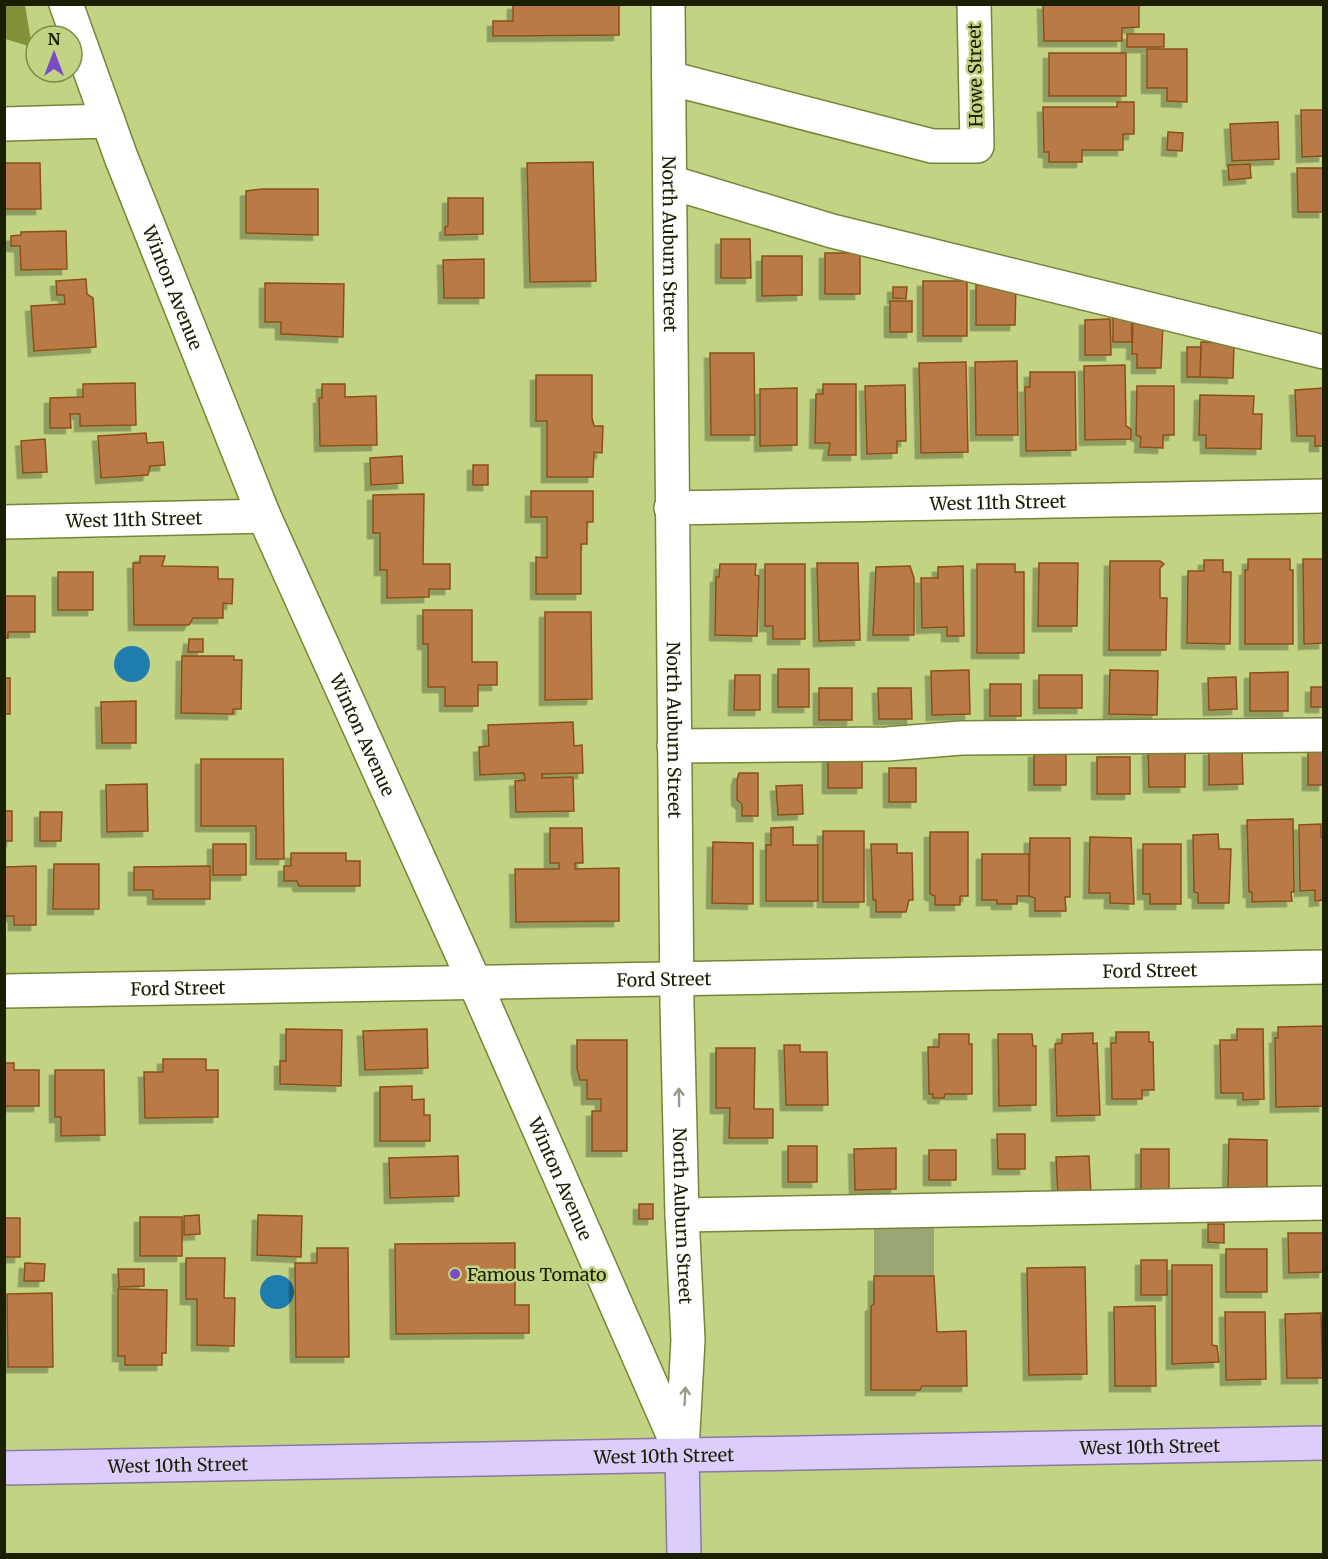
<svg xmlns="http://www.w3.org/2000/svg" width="1328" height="1559" font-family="Merriweather,serif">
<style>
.green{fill:#9ba675}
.forest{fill:#82913a}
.water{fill:#1f7caf}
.building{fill:#ba7a47;stroke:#8c5018;stroke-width:1.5;filter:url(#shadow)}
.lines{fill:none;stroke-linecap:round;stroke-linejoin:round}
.minor-casing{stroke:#778537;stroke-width:36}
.major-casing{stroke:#887aa2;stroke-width:36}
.minor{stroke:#fff;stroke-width:33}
.major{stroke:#dccdfc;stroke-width:33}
.oneway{stroke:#989a8c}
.poi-dot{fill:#7c4cc5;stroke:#c2d384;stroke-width:2}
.labels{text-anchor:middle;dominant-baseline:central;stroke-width:5;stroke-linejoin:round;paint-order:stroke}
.street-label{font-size:18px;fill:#191f00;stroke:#c2d384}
.poi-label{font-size:18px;fill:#191f00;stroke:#c2d384;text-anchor:start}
</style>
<defs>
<filter id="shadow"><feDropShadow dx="-5.5" dy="5.5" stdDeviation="0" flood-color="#0004"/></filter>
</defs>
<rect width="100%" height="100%" fill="#c2d384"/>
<rect class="green" x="874" y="1223" width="60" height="53"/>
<polygon class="forest" points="4,5 25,5 32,47 5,39"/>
<g class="water">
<circle cx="132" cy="664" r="18"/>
<circle cx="277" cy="1292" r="17"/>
</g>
<g class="building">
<polygon points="513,4 619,4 619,35 493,36 493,21 513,21"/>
<polygon points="1043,4 1139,4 1139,27 1122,28 1122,41 1044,41"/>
<rect x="1127" y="34" width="37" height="13"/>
<polygon points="1147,49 1187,49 1187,102 1167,101 1167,88 1147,88"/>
<rect x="1049" y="53" width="77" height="43"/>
<polygon points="1117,102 1134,102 1134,134 1123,134 1123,150 1082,150 1082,162 1049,162 1049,152 1044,152 1043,107 1117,107"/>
<polygon points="1301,110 1324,110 1324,156 1302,157"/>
<polygon points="1278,122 1279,159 1232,161 1230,124"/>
<polygon points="1168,132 1183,133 1182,151 1167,150"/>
<polygon points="593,162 596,281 530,282 527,163"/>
<polygon points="4,163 40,163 41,209 4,209"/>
<polygon points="1250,164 1251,178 1229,180 1228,165"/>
<polygon points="1297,168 1324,168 1324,212 1298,212"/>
<polygon points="262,189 318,189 318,235 246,233 246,191"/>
<polygon points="448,198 483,198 483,234 445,235 445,227 448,226"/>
<polygon points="66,231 67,269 21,270 20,246 11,246 11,236 21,235 21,232"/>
<polygon points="721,239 750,239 751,278 721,278"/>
<rect x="825" y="253" width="35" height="41"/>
<polygon points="762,256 802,256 802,295 762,296"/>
<polygon points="484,259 484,298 444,298 443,260"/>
<polygon points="86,279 87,294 93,298 96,347 34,351 31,306 65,304 64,295 57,295 56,281"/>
<rect x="923" y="281" width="44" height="55"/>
<polygon points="265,283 344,284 343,337 281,334 281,322 265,322"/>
<polygon points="976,285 1016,285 1015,325 976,325"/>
<polygon points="893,287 907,287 906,299 893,298"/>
<rect x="890" y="301" width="22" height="31"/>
<polygon points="1113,314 1131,314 1132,342 1113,342"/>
<polygon points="1110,319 1111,355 1085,355 1085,320"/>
<polygon points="1133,323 1163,323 1161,368 1137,368 1137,354 1132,354"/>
<polygon points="1201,342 1234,343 1233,378 1200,377"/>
<polygon points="1187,347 1201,347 1200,377 1187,377"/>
<polygon points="710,353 754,353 755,435 711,435"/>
<polygon points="1017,361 1018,435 976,435 975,362"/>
<polygon points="966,362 968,452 921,453 919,363"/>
<polygon points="1125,365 1126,426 1131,429 1131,439 1085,440 1084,366"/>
<polygon points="1030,372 1075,372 1076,450 1026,451 1025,387 1030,387"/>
<polygon points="536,375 592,375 592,418 594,426 603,426 602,453 594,452 593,477 547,477 547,421 536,421"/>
<polygon points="135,383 136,425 80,426 80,414 70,414 71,428 50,428 50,398 83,397 83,384"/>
<polygon points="322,384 345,384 345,397 376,396 377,445 320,446 319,398 322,398"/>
<polygon points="823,384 856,384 856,455 828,455 830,443 815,443 816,394 823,394"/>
<polygon points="905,385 906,441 897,441 897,453 867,454 865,386"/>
<polygon points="1137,386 1174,386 1174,435 1163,435 1163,448 1140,447 1141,437 1136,435"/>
<polygon points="797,388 797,445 760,446 760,389"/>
<polygon points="1324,388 1324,446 1315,446 1315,436 1297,436 1295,390"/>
<polygon points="1200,395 1254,396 1253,414 1262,414 1261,449 1206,448 1206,435 1199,435"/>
<polygon points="146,433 147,443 163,442 165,465 150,466 148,475 101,478 98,436"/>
<polygon points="45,439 47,472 23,473 21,441"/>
<polygon points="402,456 403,483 371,485 370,458"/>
<rect x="473" y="465" width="15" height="20"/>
<polygon points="531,491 593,491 593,522 587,522 587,544 581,544 581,594 536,594 536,557 547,558 547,517 531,517"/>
<polygon points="424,494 423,564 450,564 450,589 429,589 429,597 387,598 387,570 380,570 380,533 373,533 373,495"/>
<polygon points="140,556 165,556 162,566 218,567 218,579 233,579 232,604 223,603 223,618 193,618 189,625 134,625 133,563 140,563"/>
<polygon points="1248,559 1290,559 1290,570 1293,570 1293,644 1245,644 1245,570 1248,570"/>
<polygon points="1303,559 1324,559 1324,643 1304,644"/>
<polygon points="1204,560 1223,560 1223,572 1231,572 1230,644 1187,643 1188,571 1204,571"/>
<polygon points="1110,561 1160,561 1164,564 1160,568 1160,598 1167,598 1166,650 1109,650"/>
<polygon points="817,563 858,563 860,640 819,641"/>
<polygon points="1039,563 1078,563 1077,626 1038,626"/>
<polygon points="720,564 756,564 755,575 759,576 757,636 715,635 716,577 719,577"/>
<polygon points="765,564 805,564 805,639 773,639 773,626 765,626"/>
<polygon points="977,564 1015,564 1015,572 1024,572 1024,653 977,653"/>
<polygon points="910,566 914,578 914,635 873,635 876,567"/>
<polygon points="963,566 964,636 947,636 947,627 922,628 921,578 938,578 938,567"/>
<rect x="58" y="572" width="35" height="38"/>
<polygon points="4,596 35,596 35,632 8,632 8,638 4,638"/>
<polygon points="423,610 472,610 472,662 497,662 497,685 478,685 478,706 445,706 445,687 428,687 428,644 423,644"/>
<polygon points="545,612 591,612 592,699 545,700"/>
<polygon points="189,639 203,639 203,652 188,652"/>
<polygon points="182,656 234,656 234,660 242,660 241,709 233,709 233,714 181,713"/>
<rect x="778" y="669" width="31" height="38"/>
<polygon points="969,670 970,714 932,715 931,671"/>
<polygon points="1110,670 1158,671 1157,715 1109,714"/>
<polygon points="1288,672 1288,711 1250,711 1250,673"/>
<polygon points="735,675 760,675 760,710 734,710"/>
<rect x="1039" y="675" width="43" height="33"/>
<polygon points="1236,677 1237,709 1209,710 1208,678"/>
<rect x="4" y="678" width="6" height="36"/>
<rect x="990" y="684" width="31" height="32"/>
<rect x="1311" y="687" width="13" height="20"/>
<rect x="819" y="688" width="33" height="32"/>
<polygon points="878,688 911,688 912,719 879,719"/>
<polygon points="136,701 136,743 102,743 101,702"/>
<polygon points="573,722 574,746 582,745 583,773 542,774 542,778 573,777 574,811 516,812 515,781 525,780 524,773 480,775 479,747 489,746 488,725"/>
<polygon points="1148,750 1185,750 1185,787 1149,787"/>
<polygon points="1209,750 1242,750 1243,784 1209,785"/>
<rect x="1034" y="752" width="32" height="33"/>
<rect x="1308" y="752" width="16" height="33"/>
<rect x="828" y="753" width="34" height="35"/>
<rect x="1097" y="757" width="33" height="37"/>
<polygon points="201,759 283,759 284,859 256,859 256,826 201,826"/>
<rect x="889" y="768" width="27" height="34"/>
<polygon points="739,773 758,773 758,816 742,816 742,804 737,800 737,780"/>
<polygon points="147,784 148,831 107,832 106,785"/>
<polygon points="802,785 803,814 778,815 776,786"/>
<rect x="4" y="811" width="8" height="30"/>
<polygon points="40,812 62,812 61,841 40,841"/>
<polygon points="1293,819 1294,892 1291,892 1292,901 1252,902 1252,892 1249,892 1247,820"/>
<polygon points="1321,824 1321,837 1324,837 1324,900 1315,901 1315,890 1300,891 1299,825"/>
<polygon points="793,827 793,845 818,845 818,901 766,901 766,845 771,845 771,828"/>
<polygon points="550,828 582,828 583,863 575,863 575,869 619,868 619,921 516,922 515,869 559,869 559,863 550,863"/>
<rect x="823" y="831" width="41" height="71"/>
<polygon points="930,832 968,832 968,896 960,896 960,905 935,905 935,896 930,894"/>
<polygon points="1218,834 1219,849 1231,849 1229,903 1198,903 1198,893 1194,892 1193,835"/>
<polygon points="1090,837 1131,838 1134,904 1110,903 1110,893 1089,893"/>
<polygon points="1030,838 1070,838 1070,897 1065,897 1066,911 1035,911 1035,898 1029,896"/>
<polygon points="713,842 753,843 753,904 712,903"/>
<rect x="213" y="844" width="33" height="31"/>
<polygon points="871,844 897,844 897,853 912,853 913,900 909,900 906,912 876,912 876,900 873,900"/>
<polygon points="1143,844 1181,844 1181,904 1150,904 1150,894 1143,894"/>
<polygon points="291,853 346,853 346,861 360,861 360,886 299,886 297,881 284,881 284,866 291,866"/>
<polygon points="982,854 1029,854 1029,896 1017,896 1017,904 997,904 997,900 982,900"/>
<polygon points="54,864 99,864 99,909 53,909"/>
<polygon points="36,866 36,925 14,925 14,916 4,916 4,867"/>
<polygon points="210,866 210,899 153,899 153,890 134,890 134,867"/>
<polygon points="1324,1026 1324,1106 1276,1107 1275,1038 1278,1038 1278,1027"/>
<polygon points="286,1029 342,1030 341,1086 280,1084 280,1061 286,1061"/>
<polygon points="427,1029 428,1068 365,1070 363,1031"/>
<polygon points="1237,1029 1263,1029 1264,1099 1243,1100 1243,1093 1221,1093 1220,1040 1237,1040"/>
<polygon points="1116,1032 1149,1032 1149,1042 1153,1042 1154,1090 1142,1090 1142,1099 1112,1099 1111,1043 1116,1043"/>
<polygon points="1093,1033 1093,1044 1097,1043 1100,1115 1057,1116 1055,1044 1062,1043 1062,1034"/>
<polygon points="939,1034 969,1034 969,1044 972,1044 972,1094 945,1094 944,1098 933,1098 933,1094 929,1094 928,1047 939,1047"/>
<polygon points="998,1034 1032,1034 1033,1046 1036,1046 1036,1105 999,1106"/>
<polygon points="577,1040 627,1040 627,1151 592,1151 592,1111 601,1111 601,1099 587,1099 587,1080 580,1080 577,1069"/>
<polygon points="784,1045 800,1045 800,1052 827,1052 828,1105 786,1105"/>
<polygon points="716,1048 755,1048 754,1109 773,1109 773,1138 729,1138 730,1108 716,1108"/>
<polygon points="163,1059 206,1059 206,1070 218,1070 218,1117 145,1118 144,1072 163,1072"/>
<polygon points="4,1063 14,1063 14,1070 39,1070 39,1106 4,1106"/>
<polygon points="55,1070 104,1070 105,1135 61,1136 61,1117 55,1117"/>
<polygon points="412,1086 412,1100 424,1099 424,1115 430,1115 430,1141 380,1141 380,1087"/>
<polygon points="997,1134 1025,1134 1025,1169 998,1169"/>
<polygon points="1229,1139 1267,1140 1267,1191 1228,1190"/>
<rect x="788" y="1146" width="29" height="36"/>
<polygon points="896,1148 896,1189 855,1190 854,1149"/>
<rect x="1141" y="1149" width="28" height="41"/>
<rect x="929" y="1150" width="27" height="30"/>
<polygon points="458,1156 459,1196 390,1198 389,1158"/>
<polygon points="1089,1156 1091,1196 1058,1197 1056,1157"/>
<rect x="639" y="1204" width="14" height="15"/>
<polygon points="199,1215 200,1234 184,1235 184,1216"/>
<polygon points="258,1215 302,1216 301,1257 257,1255"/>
<rect x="140" y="1217" width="42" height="39"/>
<rect x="4" y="1218" width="16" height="39"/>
<polygon points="1208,1224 1224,1224 1224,1243 1208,1242"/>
<polygon points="1288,1233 1324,1233 1324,1272 1289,1273"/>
<polygon points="515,1243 515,1305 529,1305 529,1333 396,1334 395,1244"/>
<polygon points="317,1248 348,1248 349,1357 296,1357 295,1263 317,1263"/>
<rect x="1226" y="1249" width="41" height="43"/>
<polygon points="186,1258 225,1258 224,1298 235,1298 234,1346 197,1345 197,1299 186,1299"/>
<rect x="1141" y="1260" width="26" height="35"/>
<polygon points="25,1263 45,1264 44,1281 24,1281"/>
<polygon points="1172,1265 1212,1265 1212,1345 1217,1346 1219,1362 1172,1364"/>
<polygon points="1085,1267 1087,1374 1029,1375 1027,1268"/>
<polygon points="118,1269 144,1269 144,1286 119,1287"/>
<polygon points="874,1276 934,1276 937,1332 966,1331 967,1386 922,1386 920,1390 871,1390 871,1306 874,1304"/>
<polygon points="118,1289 167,1290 166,1353 162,1353 162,1365 125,1365 125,1356 118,1356"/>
<polygon points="52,1293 53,1367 8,1367 7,1294"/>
<polygon points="1155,1306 1156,1386 1115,1386 1114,1307"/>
<polygon points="1225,1312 1265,1312 1266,1379 1226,1380"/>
<polygon points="1321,1313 1323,1378 1287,1378 1285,1314"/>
</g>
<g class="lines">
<g class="minor-casing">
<g id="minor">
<path id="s1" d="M66 4 121 157 264 516 474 981 682 1455"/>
<path id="s2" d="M668 4 677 1005 682 1215 688 1340 682 1450"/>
<polyline points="669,78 932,146 977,146 974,4"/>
<polyline points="4,124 108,121"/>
<polyline points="670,182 832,231 1324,352"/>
<path id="s3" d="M671 508 1324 496"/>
<path id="s4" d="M4 522 264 516"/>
<polyline points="674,746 887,744 961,738 1324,735"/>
<path id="s5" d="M4 991 1324 967"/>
<polyline points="682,1215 1324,1203"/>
</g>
</g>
<g class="major-casing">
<g id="major">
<polyline points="682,1455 684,1554"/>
<path id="s6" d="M4 1468 1324 1443"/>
</g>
</g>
<use href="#minor" class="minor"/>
<use href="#major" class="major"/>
</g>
<defs><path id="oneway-shaft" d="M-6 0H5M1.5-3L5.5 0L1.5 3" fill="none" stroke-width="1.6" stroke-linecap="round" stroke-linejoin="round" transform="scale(1.5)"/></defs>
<g class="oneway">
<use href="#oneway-shaft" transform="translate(679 1097) rotate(-91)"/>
<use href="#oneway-shaft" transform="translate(685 1396) rotate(-87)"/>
</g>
<circle class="poi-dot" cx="455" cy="1274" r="6"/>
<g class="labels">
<g class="street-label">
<text transform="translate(975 75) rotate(-91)">Howe Street</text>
<text stroke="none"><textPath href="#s2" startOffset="240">North Auburn Street</textPath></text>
<text stroke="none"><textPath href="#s1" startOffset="303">Winton Avenue</textPath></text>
<text stroke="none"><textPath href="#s3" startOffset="327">West 11th Street</textPath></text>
<text stroke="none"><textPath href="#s4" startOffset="130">West 11th Street</textPath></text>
<text stroke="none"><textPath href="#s2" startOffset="726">North Auburn Street</textPath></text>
<text stroke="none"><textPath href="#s1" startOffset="789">Winton Avenue</textPath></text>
<text stroke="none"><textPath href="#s5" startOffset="1146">Ford Street</textPath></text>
<text stroke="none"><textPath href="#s5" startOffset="660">Ford Street</textPath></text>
<text stroke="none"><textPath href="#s5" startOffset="174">Ford Street</textPath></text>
<text stroke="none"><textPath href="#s1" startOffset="1275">Winton Avenue</textPath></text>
<text stroke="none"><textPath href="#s2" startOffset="1212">North Auburn Street</textPath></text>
<text stroke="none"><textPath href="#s6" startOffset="1146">West 10th Street</textPath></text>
<text stroke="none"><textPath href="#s6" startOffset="660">West 10th Street</textPath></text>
<text stroke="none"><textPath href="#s6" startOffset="174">West 10th Street</textPath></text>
</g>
<g class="poi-label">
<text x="467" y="1274">Famous Tomato</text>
</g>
</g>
<rect width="1328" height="1559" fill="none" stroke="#191f00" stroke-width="12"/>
<g transform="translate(54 54)"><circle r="28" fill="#c2d384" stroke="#7e8b4f" stroke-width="1.5"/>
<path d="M0-4.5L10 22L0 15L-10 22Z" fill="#7c4cc5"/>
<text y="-9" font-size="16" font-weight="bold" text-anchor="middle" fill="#191f00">N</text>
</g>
</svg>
